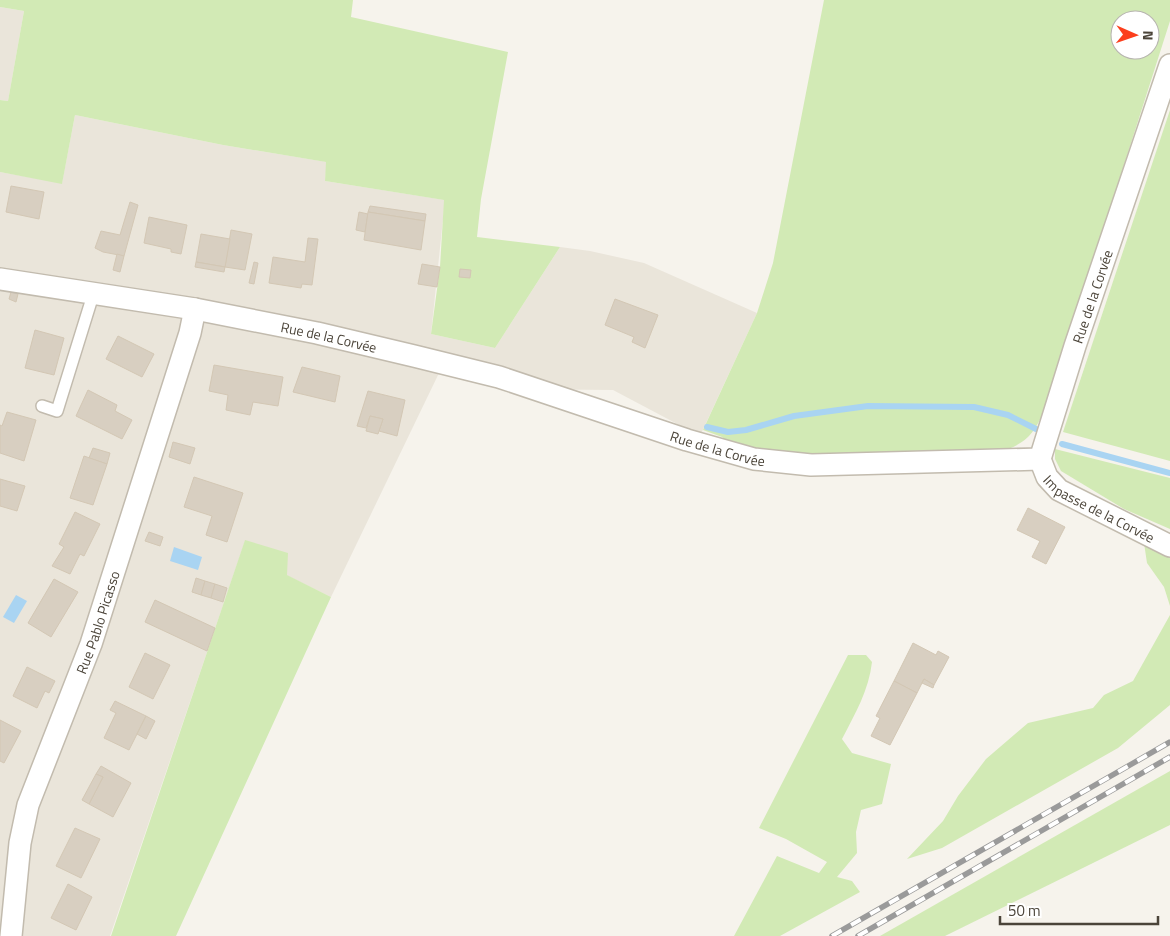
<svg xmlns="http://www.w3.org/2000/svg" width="1170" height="936" font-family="'Titillium Web',sans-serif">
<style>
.residential{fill:#eae5da}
.green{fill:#d2eab5;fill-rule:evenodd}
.water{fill:#a9d4f2}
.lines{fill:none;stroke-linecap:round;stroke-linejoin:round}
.stream{stroke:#a9d4f2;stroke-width:6}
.building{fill:#d8cfc1;stroke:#d3c7b4}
.service-casing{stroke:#c2bbae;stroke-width:14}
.minor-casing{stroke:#c2bbae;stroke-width:24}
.service{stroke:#fff;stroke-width:11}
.minor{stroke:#fff;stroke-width:21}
.rail-casing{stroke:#9a9a9a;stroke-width:5.5}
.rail{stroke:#fff;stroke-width:4;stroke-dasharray:11;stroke-linecap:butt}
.labels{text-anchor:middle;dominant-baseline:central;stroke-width:5;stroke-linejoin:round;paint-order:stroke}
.street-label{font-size:14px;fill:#4b4439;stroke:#fff}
</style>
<rect width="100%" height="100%" fill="#f6f3ec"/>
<g class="residential">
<polygon points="0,7 24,11 8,101 0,100"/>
<polygon points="75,115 223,145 327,162 325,181 445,200 431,334 495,348 560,247 590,251 644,263 757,313 700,436 613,390 509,389 439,373 331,597 286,575 245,541 110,936 0,936 0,172 62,183"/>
</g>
<g class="green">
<polygon points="0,0 353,0 351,17 508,52 481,199 477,237 560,247 495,348 431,334 440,267 444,200 325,181 326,162 223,145 75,115 62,184 0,172 0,100 8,101 24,11 0,7"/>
<path d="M824 0H1170V21L1047 406C1036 427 1032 440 1008 449L820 460 730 444 722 437 703 430 757 313 773 263ZM1120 20H1150V50H1120Z"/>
<polygon points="1170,110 1170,461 1063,432"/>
<polygon points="1055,449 1170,478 1170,529 1124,509 1061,471 1055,459"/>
<polygon points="245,540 288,553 287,575 331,597 176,936 111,936"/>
<polygon points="1144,543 1170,558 1170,606 1164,587 1147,563"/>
<polygon points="1170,615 1170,705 1118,748 942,848 907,859 943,821 958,796 986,759 1028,723 1093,708 1104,695 1133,681"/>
<path d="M848 655H866L872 662C869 690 855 714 842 739L852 753 891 764 882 804 861 810 856 832 857 853 837 877 852 881 860 892 780 936H734L777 856 819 873 827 862 786 839 759 828Z"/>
<polygon points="1170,771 1170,825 945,936 880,936"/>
</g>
<g class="water">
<polygon points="174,547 202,557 198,570 170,561"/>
<polygon points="16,595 27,601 14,623 3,617"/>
</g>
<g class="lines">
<g class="stream">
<polyline points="707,427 728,432 746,430 794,416 868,406 974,407 1008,415 1036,429"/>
<polyline points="1062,444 1170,473"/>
</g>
</g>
<g class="building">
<polygon points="11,186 44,192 39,219 6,212"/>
<polygon points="130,202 138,205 124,256 103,252 95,248 101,231 120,235"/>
<polygon points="370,206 426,214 425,221 368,212"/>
<polygon points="359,212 368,214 365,232 356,230"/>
<polygon points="368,212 425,221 421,250 364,240"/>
<polygon points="149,217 187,225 181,254 171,252 171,249 144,243"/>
<polygon points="231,230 252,234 245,270 225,267"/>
<polygon points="201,234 230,239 225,267 196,262"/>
<polygon points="308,238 318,239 312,285 302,284 301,288 269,283 273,257 305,262"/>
<polygon points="117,254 124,256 120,272 113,270"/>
<polygon points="196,262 225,267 224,272 195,267"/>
<polygon points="254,262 258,263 254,284 249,283"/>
<polygon points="422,264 440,267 437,287 418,284"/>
<polygon points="460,269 471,270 470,278 459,277"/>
<polygon points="11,292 18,294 16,302 9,299"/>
<polygon points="615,299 658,315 645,348 632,342 634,337 605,325"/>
<polygon points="35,330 64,338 54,375 25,368"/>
<polygon points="118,336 154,354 142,377 106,359"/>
<polygon points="214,365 283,377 278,406 253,402 250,415 226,410 228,395 209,391"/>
<polygon points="302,367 340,376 335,402 293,392"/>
<polygon points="88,390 117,405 115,411 132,420 122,439 76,416"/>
<polygon points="368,391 405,400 397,436 379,431 383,419 370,416 366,428 357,426"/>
<polygon points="7,412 36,420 24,461 0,453 0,425 2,426"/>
<polygon points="370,416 383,419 378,434 366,431"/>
<polygon points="173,442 195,448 190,464 169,457"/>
<polygon points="93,448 110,453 107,464 89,458"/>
<polygon points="84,456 107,464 93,505 70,498"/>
<polygon points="194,477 243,493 227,542 206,535 212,516 184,507"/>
<polygon points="0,479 25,486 17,511 0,506"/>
<polygon points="1028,508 1065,527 1046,564 1032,557 1040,541 1017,530"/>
<polygon points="75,512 100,524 84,556 80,554 70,574 52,566 64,547 59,544"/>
<polygon points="149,532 163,537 160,546 145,541"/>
<polygon points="196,578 205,581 201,595 192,592"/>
<polygon points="54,579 78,592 51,637 28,623"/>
<polygon points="205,581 215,584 211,598 201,595"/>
<polygon points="215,584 227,588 223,602 211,598"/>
<polygon points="155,600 215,628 207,651 145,622"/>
<polygon points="913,643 936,655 938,651 949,657 934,685 924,679 917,693 894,681"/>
<polygon points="145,653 170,665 153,699 129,687"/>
<polygon points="27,667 55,681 49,693 45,691 37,708 13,696"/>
<polygon points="924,679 934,685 933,688 922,683"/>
<polygon points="894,681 917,693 890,745 871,736 880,718 876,716"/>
<polygon points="115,701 146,716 129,750 104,738 116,713 110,710"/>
<polygon points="146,716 155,721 146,739 137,734"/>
<polygon points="0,720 21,731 4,763 0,761"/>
<polygon points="101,766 131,783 113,817 89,804 103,777 96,774"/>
<polygon points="96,774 103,777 89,804 82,800"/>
<polygon points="75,828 100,839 81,878 56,866"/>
<polygon points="68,884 92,897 76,930 51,918"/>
</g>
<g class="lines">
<g class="service-casing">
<polyline id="service" points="42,406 57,411 93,295"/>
</g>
<g class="minor-casing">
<g id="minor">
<path id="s1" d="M0 279 195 309 317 333 414 356 499 377 687 440 754 459 811 465 1040 459 1075 346 1170 65"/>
<path id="s2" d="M1040 459 1047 477 1059 490 1170 546"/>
<path id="s3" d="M11 936 20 843 28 805 91 644 190 333 195 309"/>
</g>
</g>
<use href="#service" class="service"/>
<use href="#minor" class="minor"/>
<g class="rail-casing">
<g id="rail">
<polyline points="832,936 1170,742"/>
<polyline points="858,936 1170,757"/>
</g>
</g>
<use href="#rail" class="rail"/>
</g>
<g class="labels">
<g class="street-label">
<text stroke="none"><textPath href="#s1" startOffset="1234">Rue de la Corvée</textPath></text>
<text stroke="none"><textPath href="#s1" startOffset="334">Rue de la Corvée</textPath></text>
<text stroke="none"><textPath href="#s1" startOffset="739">Rue de la Corvée</textPath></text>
<text stroke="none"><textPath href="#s2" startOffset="81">Impasse de la Corvée</textPath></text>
<text stroke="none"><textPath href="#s3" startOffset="328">Rue Pablo Picasso</textPath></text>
</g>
</g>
<g transform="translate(1135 35) rotate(92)"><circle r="24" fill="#ffffff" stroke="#b7b4b0"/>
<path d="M0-4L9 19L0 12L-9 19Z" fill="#fc3f1d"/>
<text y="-8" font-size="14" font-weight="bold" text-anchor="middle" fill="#4b4439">N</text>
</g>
<path d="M1000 916v8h158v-8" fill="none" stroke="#4b4439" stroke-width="2.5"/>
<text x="1008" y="916" font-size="15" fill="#4b4439" stroke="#ffffff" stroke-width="4" paint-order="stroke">50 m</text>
</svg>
